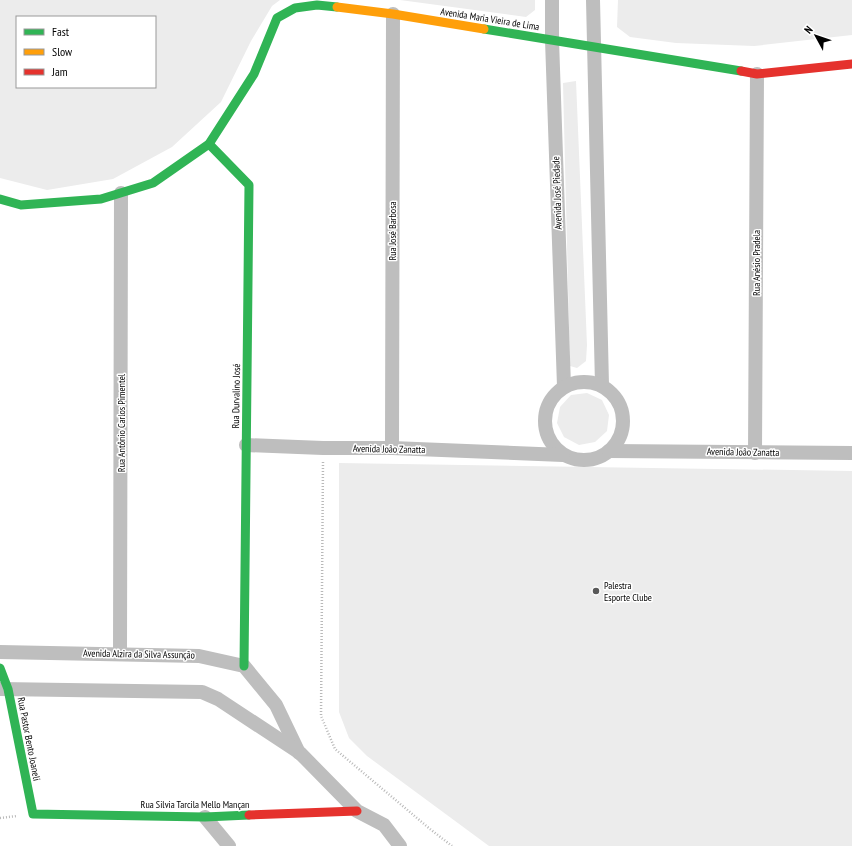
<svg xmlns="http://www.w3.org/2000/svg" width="852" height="846" font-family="'PT Sans Narrow',sans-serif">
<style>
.green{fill:#ececec;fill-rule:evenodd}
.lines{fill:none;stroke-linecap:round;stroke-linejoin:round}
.path{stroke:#b9b9b9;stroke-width:2.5;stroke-dasharray:1 2;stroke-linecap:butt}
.street{stroke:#bebebe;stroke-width:14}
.fast{stroke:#30b455;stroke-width:9}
.slow{stroke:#ff9f0a;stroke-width:9}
.jam{stroke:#e5322d;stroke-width:9}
.poi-dot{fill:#595959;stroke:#fff;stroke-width:1.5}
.labels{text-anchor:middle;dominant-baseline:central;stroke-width:3;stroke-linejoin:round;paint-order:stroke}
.street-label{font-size:10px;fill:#000;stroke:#fff}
.poi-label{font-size:10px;fill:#000;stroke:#fff;text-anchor:start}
</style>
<rect width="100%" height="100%" fill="#fff"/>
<g class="green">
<path d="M0 0H280L272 6 251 41 221 102 172 147 113 179 47 190 0 178ZM17 17H155V87H17Z"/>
<polygon points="400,0 535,0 535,10 526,17"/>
<polygon points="618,0 852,0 852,35 754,46 676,43 630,37 617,27"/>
<polygon points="576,81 587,345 586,361 577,368 570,366 563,83"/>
<polygon points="587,393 602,400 609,415 607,431 595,442 579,445 564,437 557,423 560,407 571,395"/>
<polygon points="339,463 852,471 852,846 489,846 367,756 349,738 339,712"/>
</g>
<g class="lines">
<g class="path">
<polyline points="323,462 321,716 335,749 430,829 452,846"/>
<polyline points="0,818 17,816"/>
</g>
<g class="street">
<polyline points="552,0 552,40 564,386"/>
<polyline points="593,0 602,385"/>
<circle cx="584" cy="421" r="39"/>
<polyline points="246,445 323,448 392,448 563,455"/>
<polyline points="392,448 393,14"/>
<polyline points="609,451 852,453"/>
<polyline points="755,453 757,74"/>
<polyline points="0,652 199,656 244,666 276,705 299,753"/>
<polyline points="120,653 121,193"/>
<polyline points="0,689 202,692 218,699 300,753 357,811 384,825 400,846"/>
<polyline points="205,817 229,846"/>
</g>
<g class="fast">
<polyline points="484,29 741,71"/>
<polyline points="209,144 249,185 244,666"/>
<polyline points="0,199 21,205 101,199 153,183 209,144 254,74 277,18 295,8 317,5 337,7"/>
<polyline points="0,668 8,689 33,814 205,817 249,815"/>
</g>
<polyline class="slow" points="337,7 393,14 484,29"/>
<g class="jam">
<polyline points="741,71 757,74 852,64"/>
<polyline points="249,815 357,811"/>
</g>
</g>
<circle class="poi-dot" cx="596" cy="591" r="4"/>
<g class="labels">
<g class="street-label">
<text transform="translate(490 19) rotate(9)">Avenida Maria Vieira de Lima</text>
<text transform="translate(557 193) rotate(-92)">Avenida José Piedade</text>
<text transform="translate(392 231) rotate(-90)">Rua José Barbosa</text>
<text transform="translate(756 263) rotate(-90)">Rua Anésio Pradela</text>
<text transform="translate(236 396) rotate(-89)">Rua Durvalino José</text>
<text transform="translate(121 423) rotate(-90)">Rua Antônio Carlos Pimentel</text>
<text transform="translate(389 449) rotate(1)">Avenida João Zanatta</text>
<text transform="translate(743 452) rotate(1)">Avenida João Zanatta</text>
<text transform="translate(139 654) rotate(1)">Avenida Alzira da Silva Assunção</text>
<text transform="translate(29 739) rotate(79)">Rua Pastor Bento Joaneli</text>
<text x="195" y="804">Rua Silvia Tarcila Mello Mançan</text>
</g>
<g class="poi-label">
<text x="604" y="585">Palestra<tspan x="604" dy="12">Esporte Clube</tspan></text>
</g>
</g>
<rect x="16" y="16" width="140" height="72" fill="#ffffff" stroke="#999999"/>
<rect x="24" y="29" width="20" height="6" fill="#30b455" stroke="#999999"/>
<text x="52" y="36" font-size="12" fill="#000000">Fast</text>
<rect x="24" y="49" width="20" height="6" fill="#ff9f0a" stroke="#999999"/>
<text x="52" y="56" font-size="12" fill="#000000">Slow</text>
<rect x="24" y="69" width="20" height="6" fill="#e5322d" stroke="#999999"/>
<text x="52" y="76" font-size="12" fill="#000000">Jam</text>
<g transform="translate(816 36) rotate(310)" stroke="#ffffff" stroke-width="3" paint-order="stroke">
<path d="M0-3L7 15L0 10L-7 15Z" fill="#000000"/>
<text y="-6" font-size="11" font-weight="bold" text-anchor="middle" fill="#000000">N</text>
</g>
</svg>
